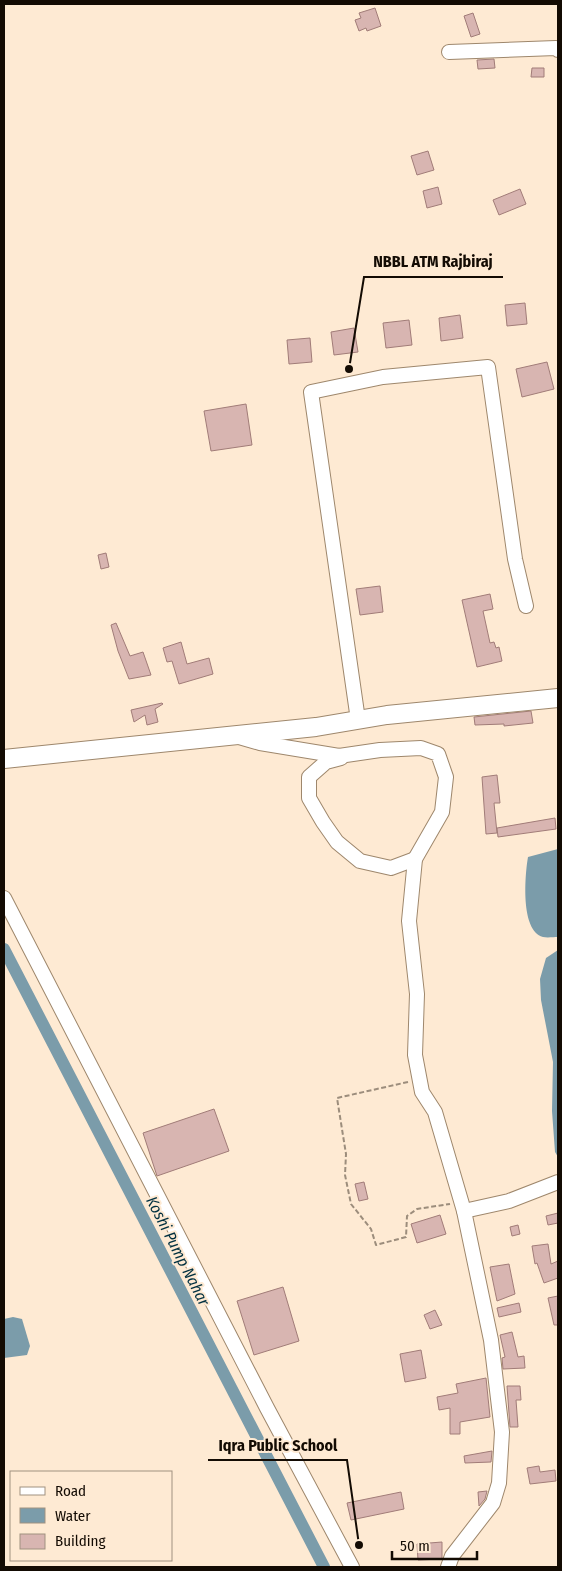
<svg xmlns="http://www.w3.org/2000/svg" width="562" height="1571" font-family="'Fira Sans Condensed',sans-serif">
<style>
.water{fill:#7b9caa}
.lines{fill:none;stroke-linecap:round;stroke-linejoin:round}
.canal{stroke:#7b9caa;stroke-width:12}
.building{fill:#d8b5b1;stroke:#a17c78}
.minor-casing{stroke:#9e876c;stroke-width:16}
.tertiary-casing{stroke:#9e876c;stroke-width:20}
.path{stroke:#9c8d7c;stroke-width:2;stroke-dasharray:5 2.5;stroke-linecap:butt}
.minor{stroke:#fff;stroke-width:14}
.tertiary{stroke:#fff;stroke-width:18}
.labels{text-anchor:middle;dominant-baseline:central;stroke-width:4;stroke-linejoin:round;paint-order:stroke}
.water-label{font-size:16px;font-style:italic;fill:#003040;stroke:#feead3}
.leader{fill:none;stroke:#130b03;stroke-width:2}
.callout-dot{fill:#130b03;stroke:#feead3;stroke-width:2}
.callout-label{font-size:16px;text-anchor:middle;font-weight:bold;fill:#130b03;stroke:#feead3;stroke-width:4;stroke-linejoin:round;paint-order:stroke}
</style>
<rect width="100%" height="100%" fill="#feead3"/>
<g class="water">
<path d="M558 849V937C554 937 547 938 543 937 520 931 525 874 528 857Z"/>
<polygon points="558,950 558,1157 555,1152 552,1111 553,1062 541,1000 540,979 546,958"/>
<polygon points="13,1317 22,1319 30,1346 27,1355 4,1358 4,1319"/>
</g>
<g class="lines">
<polyline class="canal" points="4,949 324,1567"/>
</g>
<g class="building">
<polygon points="375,8 381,26 367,31 366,28 359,31 355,20 361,18 359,13"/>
<polygon points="473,13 480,34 471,37 464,16"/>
<polygon points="494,59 495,68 478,69 477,60"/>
<polygon points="532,68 544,68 544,77 531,77"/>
<polygon points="428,151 434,170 417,175 411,156"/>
<polygon points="438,187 442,204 427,208 423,191"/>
<polygon points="520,189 526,204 499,215 493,200"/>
<polygon points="525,303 527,324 507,326 505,305"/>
<polygon points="460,315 463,338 441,341 439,318"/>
<polygon points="409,320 412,345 386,348 383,323"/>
<polygon points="354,328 358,352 334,355 331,332"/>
<polygon points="310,338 312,362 289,364 287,340"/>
<polygon points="547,362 554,389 522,397 516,369"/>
<polygon points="246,404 252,445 211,451 204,411"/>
<polygon points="106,553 109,567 101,569 98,555"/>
<polygon points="380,586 383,612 360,615 356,589"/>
<polygon points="490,594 493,609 483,611 490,643 494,642 496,648 499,647 502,661 477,667 462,600"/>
<polygon points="116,623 130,656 143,652 151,675 129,679 118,651 111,625"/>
<polygon points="181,642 187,664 209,658 213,674 179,684 172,661 167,662 163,648"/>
<polygon points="162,703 163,704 155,709 158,722 147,725 145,715 134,722 131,710"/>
<polygon points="531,711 533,723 504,726 504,724 475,725 474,717"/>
<polygon points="497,775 500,803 494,803 497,833 486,834 482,777"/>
<polygon points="555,818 556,829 498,837 497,828"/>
<polygon points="214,1109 229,1151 157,1176 143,1133"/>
<polygon points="364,1182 368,1199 359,1201 355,1184"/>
<polygon points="558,1213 558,1223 548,1225 546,1216"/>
<polygon points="440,1215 446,1234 417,1243 411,1224"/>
<polygon points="518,1225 520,1234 512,1236 510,1227"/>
<polygon points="548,1244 551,1264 558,1261 558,1278 544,1283 537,1263 535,1264 532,1246"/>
<polygon points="509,1264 515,1294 497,1301 490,1267"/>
<polygon points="283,1287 299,1341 254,1355 237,1301"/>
<polygon points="558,1296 558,1325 554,1325 548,1298"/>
<polygon points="519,1303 521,1312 499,1317 497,1308"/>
<polygon points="435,1310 442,1325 430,1329 424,1315"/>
<polygon points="512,1332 518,1357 524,1356 525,1368 503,1369 502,1358 505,1357 500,1335"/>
<polygon points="421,1350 426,1378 405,1382 400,1354"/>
<polygon points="486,1378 490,1417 460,1422 460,1434 450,1434 450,1408 439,1410 437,1397 458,1393 456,1384"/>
<polygon points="507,1386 520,1386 521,1400 516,1400 518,1427 510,1427"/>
<polygon points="492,1451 491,1462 465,1463 464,1456"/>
<polygon points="539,1466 540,1472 555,1470 556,1481 530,1484 527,1468"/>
<polygon points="487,1491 485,1499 479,1506 478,1492"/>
<polygon points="401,1492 404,1509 351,1520 347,1503"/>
<polygon points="442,1542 442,1559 418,1560 417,1544"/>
</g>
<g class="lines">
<g class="minor-casing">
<g id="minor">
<polyline points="449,52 556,48 558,50"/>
<polyline points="358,720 311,392 383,377 488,367 515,559 526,606"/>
<polyline points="239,737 260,743 339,756 380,750 421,748 438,754 446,777 442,812 415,859 409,921 417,994 415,1055 422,1092 435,1112 464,1211 491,1340 502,1432 499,1483 493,1503 452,1556 448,1567"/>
<polyline points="341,758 326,762 309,777 309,798 323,822 337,842 360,861 391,868 415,859"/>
<polyline points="4,898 267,1408 352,1567"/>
<polyline points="464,1211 509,1201 558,1182"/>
</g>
</g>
<g class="tertiary-casing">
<polyline id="tertiary" points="4,759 316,727 387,715 558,698"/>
</g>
<polyline class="path" points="408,1082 337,1098 346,1154 345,1175 351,1204 371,1229 376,1245 406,1237 407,1216 417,1209 450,1204"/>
<use href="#minor" class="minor"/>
<use href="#tertiary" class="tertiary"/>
</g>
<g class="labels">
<g class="water-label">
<text transform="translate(178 1251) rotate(63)">Koshi Pump Nahar</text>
</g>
</g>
<path class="leader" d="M349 369L364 277H503M359 1545L347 1460H208"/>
<g class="callout-dot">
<circle cx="349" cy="369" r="5"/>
<circle cx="359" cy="1545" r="5"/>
</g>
<g class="callout-label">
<text x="433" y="267">NBBL ATM Rajbiraj</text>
<text x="278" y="1451">Iqra Public School</text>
</g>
<rect width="562" height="1571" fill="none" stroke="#130b03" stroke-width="10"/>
<rect x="10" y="1471" width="162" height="90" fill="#feead3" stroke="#a09180"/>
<rect x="20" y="1487" width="25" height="8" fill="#ffffff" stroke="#a09180"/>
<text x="55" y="1496" font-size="15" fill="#130b03">Road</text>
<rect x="20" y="1508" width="25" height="15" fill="#7b9caa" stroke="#a09180"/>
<text x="55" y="1521" font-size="15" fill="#130b03">Water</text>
<rect x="20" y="1534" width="25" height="15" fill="#d8b5b1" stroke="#a09180"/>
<text x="55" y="1546" font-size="15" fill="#130b03">Building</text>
<path d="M392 1551v8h85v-8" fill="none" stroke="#130b03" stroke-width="2.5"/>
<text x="400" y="1551" font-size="15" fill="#130b03" stroke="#feead3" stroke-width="4" paint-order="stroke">50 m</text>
</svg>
